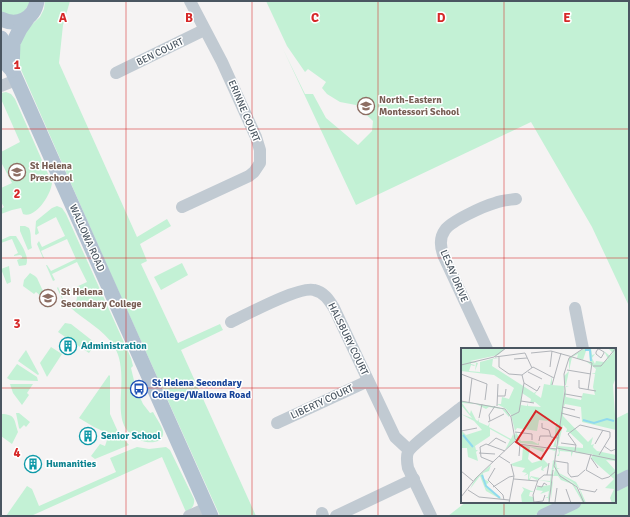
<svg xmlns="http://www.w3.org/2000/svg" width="630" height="517" font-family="Signika,sans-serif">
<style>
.green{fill:#c3f1d5}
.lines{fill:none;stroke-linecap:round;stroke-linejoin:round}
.minor{stroke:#c1cad2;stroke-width:12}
.major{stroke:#b3c2d1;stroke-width:15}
.grid{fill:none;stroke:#d62828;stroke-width:1;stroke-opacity:0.55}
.labels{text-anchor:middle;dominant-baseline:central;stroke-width:3;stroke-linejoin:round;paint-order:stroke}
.street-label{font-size:10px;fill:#4a5661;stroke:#fff}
.education-label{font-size:10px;font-weight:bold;fill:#785e54;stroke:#fff;text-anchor:start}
.culture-label{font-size:10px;font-weight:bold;fill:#0d838f;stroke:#fff;text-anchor:start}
.transit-label{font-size:10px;font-weight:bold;fill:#164399;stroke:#fff;text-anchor:start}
.inset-river{fill:none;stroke:#90daee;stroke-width:2}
.inset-road{fill:none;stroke:#b1b4b9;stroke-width:1}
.view{fill:#d62828;fill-opacity:0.15;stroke:#d62828;stroke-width:2}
.inset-edge{fill:none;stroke:#4a5661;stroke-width:2}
.grid-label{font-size:13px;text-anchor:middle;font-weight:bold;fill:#d62828;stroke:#fff;stroke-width:3;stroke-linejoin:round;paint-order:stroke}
</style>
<rect width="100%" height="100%" fill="#f5f3f3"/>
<g class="green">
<polygon points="1,1 31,1 21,16 1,14"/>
<polygon points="45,1 70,1 63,25 59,63 137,237 167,219 171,226 140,244 147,261 141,264 178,343 220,324 223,330 181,350 256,516 220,516 109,270 19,65 17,56 24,32 40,17 44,9"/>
<polygon points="266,1 629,1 629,306 592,227 531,122 356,205 283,49 305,94 313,94 326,118 358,145 372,131 373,121 356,105 340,102 327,94 322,88 326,82 308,69 305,72 287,46"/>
<path d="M6 92 11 94 15 99 52 183C51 194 36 219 23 214L21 208 12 210 1 214V209L4 207 1 202V188L12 183 1 162V152L20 142 1 99V93Z"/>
<path d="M57 206 62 208 66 214 131 358 133 366 131 368 136 389 143 404 150 413 153 412C156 418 161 424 163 431 165 444 148 444 140 440 134 438 130 434 126 429 113 409 130 373 114 346 104 330 84 320 71 308L76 303 77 297 73 291 62 296 63 301 57 288 58 287 61 294 87 282 77 262 52 274 55 280 53 281 46 265H47L51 271 76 259 67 239 41 251 44 258H43L37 244 39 241 42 247 65 236 56 217 37 227 39 233 36 235 35 234 36 221 52 208Z"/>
<path d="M20 226H25L29 228C32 235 30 241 32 248L28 250 20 231Z"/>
<path d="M10 236H16C21 244 30 257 26 265L19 266 17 260 22 258V256L20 255 14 256V255L18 253 12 239 1 243V240Z"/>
<polygon points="182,263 188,275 161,290 154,277"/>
<polygon points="9,266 11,282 7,284 1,269"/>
<polygon points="30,273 35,276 37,278 42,289 49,299 50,304 48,308 44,305 47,301 36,292 34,294 23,286 24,280"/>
<polygon points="65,323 71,324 94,342 91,345 93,347 89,353 58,332"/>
<polygon points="51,347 62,354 47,377 40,363"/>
<polygon points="26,350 39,374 38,375 18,361"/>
<polygon points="17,364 37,377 38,381 10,380 7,378"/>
<polygon points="109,375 110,376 110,414 119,434 129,445 95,459 91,456 100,444 105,446 109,434 94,427 79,418"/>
<polygon points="10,384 33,384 27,393 29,395 22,405 13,393"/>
<polygon points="629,412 629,472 615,478 615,419"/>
<polygon points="16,413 19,413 30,422 26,427 24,425 20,429 19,428"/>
<path d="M1 414C16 414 14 420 18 432L12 444 1 436Z"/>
<path d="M137 447 149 449 166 447 170 450 194 499C195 505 192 509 186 512L162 457 31 516H6L27 486 32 489 39 506 116 472 110 458Z"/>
<polygon points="629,482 628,516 555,516 584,502 615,502 615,488"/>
<polygon points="466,502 564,502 533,516 448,516"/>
</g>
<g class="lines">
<g class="minor">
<polyline points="116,73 204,30"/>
<polyline points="1,86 16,80"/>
<polyline points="182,207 249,176 254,172 260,163 260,150 256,137 222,62 190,1"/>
<polyline points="575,308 583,349"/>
<path d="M231 322C248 314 299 286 314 290 324 292 329 300 334 308L395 437 409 450"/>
<path d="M487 349 444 257C440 247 439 238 445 230 451 221 484 206 495 203 502 200 509 200 516 199"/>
<polyline points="277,423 368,381"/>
<polyline points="322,513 323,516"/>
<polyline points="189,516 207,508"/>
<polyline points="336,516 414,479"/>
<path d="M431 516 408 468C407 463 406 457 408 452 412 444 452 415 462 407"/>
</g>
<g class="major">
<path d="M1 19C17 27 34 19 37 1"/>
<path d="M1 38C2 53 0 59 12 70L211 516"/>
<polyline points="12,70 13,43 20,29 27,19"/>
<polyline points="615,484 629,477"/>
<polyline points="544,516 574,502"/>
</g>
</g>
<path class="grid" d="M126 1V516M252 1V516M378 1V516M504 1V349M1 129H629M1 258H629M1 388H462M615 388H629M504 502V516"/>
<defs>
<g id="school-ring" transform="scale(0.9)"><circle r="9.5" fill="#fff" stroke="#8d6e63" stroke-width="1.5"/><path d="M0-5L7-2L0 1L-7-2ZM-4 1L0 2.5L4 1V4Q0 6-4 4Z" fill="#8d6e63"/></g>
<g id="building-ring" transform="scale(0.9)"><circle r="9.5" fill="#fff" stroke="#0f9aa8" stroke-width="1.5"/><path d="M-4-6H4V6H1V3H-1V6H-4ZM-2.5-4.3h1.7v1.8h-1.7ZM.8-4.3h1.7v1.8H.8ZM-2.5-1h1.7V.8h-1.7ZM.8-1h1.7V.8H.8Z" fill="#0f9aa8"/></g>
<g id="bus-ring" transform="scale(0.9)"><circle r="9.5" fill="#fff" stroke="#1a4fb4" stroke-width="1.5"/><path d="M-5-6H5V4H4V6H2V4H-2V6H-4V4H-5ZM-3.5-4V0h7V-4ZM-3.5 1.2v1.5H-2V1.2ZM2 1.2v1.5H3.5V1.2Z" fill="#1a4fb4"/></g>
</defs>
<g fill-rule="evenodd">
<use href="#school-ring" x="366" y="106"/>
<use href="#school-ring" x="17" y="172"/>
<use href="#school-ring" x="48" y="298"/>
<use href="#building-ring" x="68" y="346"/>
<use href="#bus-ring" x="139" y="389"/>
<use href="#building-ring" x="88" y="436"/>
<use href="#building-ring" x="33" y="464"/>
</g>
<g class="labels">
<g class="street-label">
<text transform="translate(160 52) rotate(-26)">BEN COURT</text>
<text transform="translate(244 111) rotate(67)">ERINNE COURT</text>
<text transform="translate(87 238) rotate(66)">WALLOWA ROAD</text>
<text transform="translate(454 276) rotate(67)">LESAY DRIVE</text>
<text transform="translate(348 339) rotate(64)">HALSBURY COURT</text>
<text transform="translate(322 402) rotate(-25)">LIBERTY COURT</text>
</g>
<g class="education-label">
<text x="379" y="100">North-Eastern<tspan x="379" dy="12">Montessori School</tspan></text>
<text x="30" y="166">St Helena<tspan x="30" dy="12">Preschool</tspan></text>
<text x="61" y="292">St Helena<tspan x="61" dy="12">Secondary College</tspan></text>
</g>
<g class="culture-label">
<text x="81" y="346">Administration</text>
<text x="101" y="436">Senior School</text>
<text x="46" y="464">Humanities</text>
</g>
<g class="transit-label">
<text x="152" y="383">St Helena Secondary<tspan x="152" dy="12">College/Wallowa Road</tspan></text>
</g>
</g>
<g transform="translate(461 348)">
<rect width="155" height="155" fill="#f5f3f3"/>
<path d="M0 0H45L37 7 9 13 17 15 14 23 15 15H10V16L14 17 13 18 10 17 8 23 19 24V14L34 10H38L32 11 31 18 73 45 76 43 74 46 80 50 83 36 89 37 91 28V37L103 38 102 68 127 94 132 89 130 97 133 96 132 99 136 103 155 107V113L145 112 155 123V155H151L149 150 153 141 144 140 153 131 137 117 130 110 132 106 113 105 118 103H115L112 104 110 109V104L99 103 98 108H96L98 105 94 86 95 74 78 72 76 83 56 80 54 83 50 67 45 61 36 56H40L41 49 48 51 53 40 33 27 0 23ZM61 45 70 51 69 55 74 54 80 59 67 58V55L66 58 60 57ZM102 77 106 81 105 84H108L122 97V100L97 98ZM124 0H130L131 7 134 6 131 10 134 16 135 13 143 14 147 11 143 3 149 8 152 5 147 0H155V29L152 37 155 82 121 74 120 59 104 56 101 64 105 38 108 39H105V49L120 52 122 45 134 47 132 39 134 26H130L134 25 135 21 126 14H129L128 2 125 3 122 12 116 10 117 6 111 9 105 37H104L103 28 108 23V10ZM0 53 37 59 46 63 49 67 48 69 41 61 28 59 25 61 15 56 1 55 9 66 10 62 15 72 17 73V70L18 74 27 78 29 74 28 79 50 91 52 86 54 90V87L55 84 60 93H71L77 96 78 94V97L92 99 95 90V99L59 95 54 89 55 92 44 102 49 92 29 81V88L14 98 15 102H17L15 104 17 113 7 109 6 100H0L1 83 5 87 21 82 13 73 0 66 11 70 0 57ZM60 97 86 101H83L81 110 88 117 82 121 83 123 80 122 81 118 69 124 68 131 70 128 79 130 76 132 70 129 69 132H67V126L63 128 66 125 61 124 64 120 52 118 50 116 61 112 62 98ZM69 99 82 104 81 112 71 115 67 111ZM95 100 93 114H95L96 120H99L96 121 98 125 115 134 119 141 111 134 95 124 113 136 120 148 119 141 125 155H122L111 136 100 132 97 128H92L94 122V115L91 128 90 137 92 132 90 151V140L88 155 87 150 84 149H87L88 143 79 146 82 143 75 142 76 139 89 137V134L77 132 89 133 92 113 89 115 93 112 94 103 87 101ZM30 117 28 123 22 125 23 131 28 134 25 137 28 140 41 152 25 143 19 128 9 141 14 131ZM61 139 73 144H69L68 148 72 149 73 155H61L60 147 63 142Z" fill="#c3f1d5" fill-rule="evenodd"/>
<path class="inset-river" d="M124 2H129L130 13M122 72 133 75 146 71 153 73M2 87 12 99M21 127 25 138 39 150"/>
<path class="inset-road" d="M123 0 108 10 103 26 104 43 93 118 99 128 116 139 123 155M137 0 138 1 143 4V5L140 10 135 6V4L137 1H138V0M70 5 90 3 108 8M108 8 131 15 127 42M34 9 64 5 71 20M38 9V19L48 26 61 27 72 19 93 30M53 11 66 10M0 17 33 9 45 0M132 18H140L155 0M89 19 91 3M106 22 130 26M67 24 81 31M0 26 26 36 24 52M118 32V40L135 43M63 35 76 43 79 38M91 37 100 5M104 46 121 49M37 48H44L45 41M0 53 44 61 50 69 54 91 59 96M60 53 73 55M8 55 11 30M36 58 37 36M101 59 114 62M100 65 119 70M50 68 58 64 63 35 61 27M18 70 21 56M29 73 28 67 34 58M27 74 43 66M81 75V80L88 82 90 89 97 90M0 83 16 80M54 84 71 86V92M78 93 79 88H90M100 95 115 97M57 96 95 101M134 96 142 82M27 97 35 90 45 95M143 98 150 103 155 101M96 100 155 112M114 103 115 97 107 86 119 77 149 84V89L138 107M18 105 34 106M38 108 49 115M58 108 59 96M130 110 137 120M94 113 107 115V125L110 129 117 128 124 122M32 114 20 109 19 99 25 96 44 103M34 120 27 132 42 147 43 152M125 122 141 131 148 129 155 123M125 122 130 106M0 123 12 133M86 127 88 115M53 131 76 133M77 132 83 127H92M76 138 81 139 83 135 86 137M32 139 48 129 53 128M105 141 110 155M118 141 134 144 136 141M7 142 18 149 48 152M0 149 15 130 54 93M73 154 82 153 84 147M94 154 96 140M48 155 53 128 50 116M73 155 72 147 77 132M88 155 92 122"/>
<path class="view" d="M75 63 100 80 80 111 55 94Z"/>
<rect width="155" height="155" class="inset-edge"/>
</g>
<g class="grid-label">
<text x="63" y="22">A</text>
<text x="189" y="22">B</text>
<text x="315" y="22">C</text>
<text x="441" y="22">D</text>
<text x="567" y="22">E</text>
<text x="17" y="69">1</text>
<text x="17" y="198">2</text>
<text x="17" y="328">3</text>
<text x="17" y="457">4</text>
</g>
<rect width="630" height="517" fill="none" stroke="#4a5661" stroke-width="4"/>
</svg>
